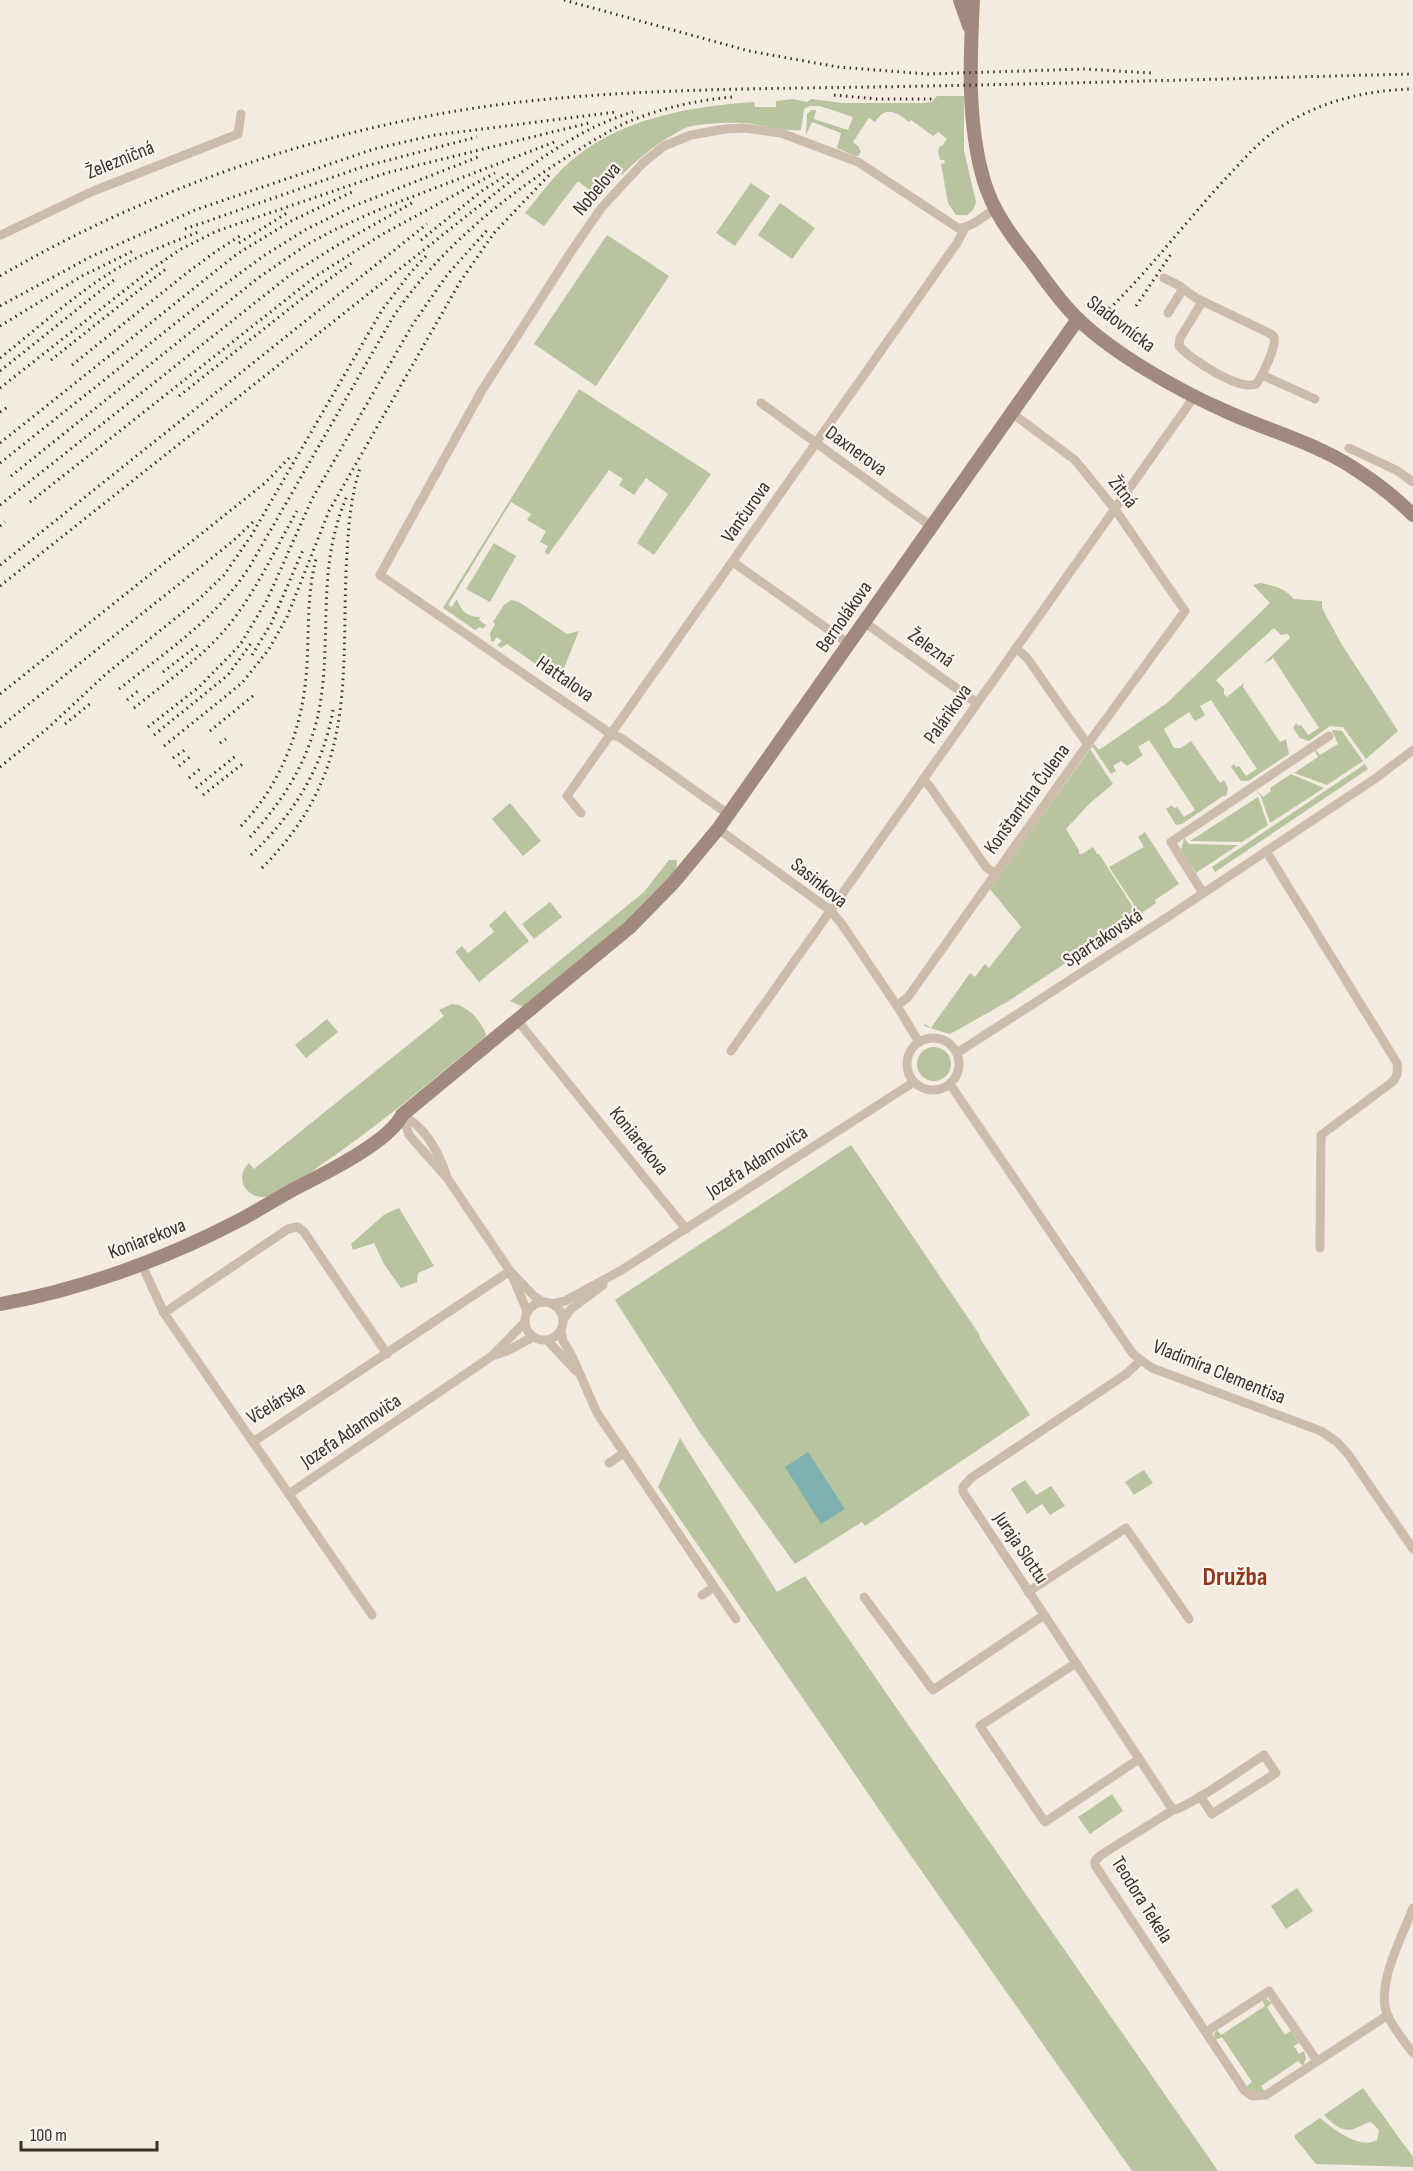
<svg xmlns="http://www.w3.org/2000/svg" width="1413" height="2171" font-family="'Sofia Sans Condensed',sans-serif">
<style>
.green{fill:#b8c4a0}
.water{fill:#7fb0b2}
.lines{fill:none;stroke-linecap:round;stroke-linejoin:round}
.street{stroke:#cdbbac;stroke-width:9}
.secondary{stroke:#a18a7d;stroke-width:14}
.rail{stroke:#3b302b;stroke-width:3;stroke-dasharray:1.5 4.5;stroke-linecap:butt}
.labels{text-anchor:middle;dominant-baseline:central;stroke-width:4.5;stroke-linejoin:round;paint-order:stroke}
.street-label{font-size:20px;fill:#3b302b;stroke:#fbf5ee}
.district-label{font-size:26px;font-weight:bold;fill:#8c3b22;stroke:#fbf5ee}
</style>
<rect width="100%" height="100%" fill="#f4ebe1"/>
<g class="green">
<path d="M937 96H964V151L976 202 973 210 967 215H956L948 203 941 164 945 163 944 160H940L938 151 940 146H942L947 139 938 132 933 136 911 120 909 122C896 112 886 105 875 122L869 118 853 142 858 146 861 152 858 156H855L837 148 841 133 812 122 806 135 807 114 811 110H816L814 119 848 130 853 117 820 106H810L804 109 801 130C783 132 763 125 745 123 732 122 696 123 685 128 661 140 641 156 622 175L617 172 597 196 578 181 544 226 525 213C541 194 557 171 577 156 626 117 694 106 754 102L755 107H776V101L793 99 807 102 811 99 843 103H922L932 102Z"/>
<polygon points="751,183 770,196 735,246 716,233"/>
<polygon points="780,203 815,228 792,259 758,235"/>
<polygon points="607,235 669,276 596,386 534,344"/>
<path d="M579 389 711 474 654 555 637 543 668 494 646 478 634 495 619 485 623 479 609 470 548 555 545 552 548 546 540 542 546 531 527 520 531 514 511 502 448 605 452 607 457 599C461 611 467 617 480 617L479 620 486 625 483 629 480 627 475 630 443 608Z"/>
<polygon points="494,543 516,556 490,602 466,589"/>
<path d="M1260 583C1273 585 1285 588 1294 599L1322 601V608L1342 645 1398 731 1366 759 1343 727 1330 726 1309 741 1300 738 1293 728 1296 723 1298 726 1301 725 1308 735 1319 728 1273 658 1262 665 1290 638 1288 634 1281 635 1274 628 1216 680 1224 689V694L1227 697 1244 683 1243 687 1280 742 1286 739 1289 754 1248 781H1241L1231 767 1234 764 1236 767 1239 766 1246 776 1257 769 1211 700 1200 706 1205 715 1195 721 1189 712 1164 729 1174 748H1181L1191 741 1220 783 1224 780 1228 788 1226 796H1223L1182 824 1176 825 1166 809 1172 805 1174 808 1177 807 1184 817 1195 810 1149 740 1138 747 1143 755 1127 766 1121 761 1113 766 1116 771 1111 774 1092 746 1094 744 1099 750 1167 703 1270 603 1253 585Z"/>
<polygon points="511,600 519,602 567,634 579,631 559,680 507,644 501,648 497,645 502,641 497,637 493,642 495,643 491,641 490,633 495,624 493,622 504,605"/>
<polygon points="1332,730 1342,731 1363,761 1327,785 1294,773 1318,757 1315,751 1316,750 1320,755 1338,744"/>
<polygon points="1090,749 1113,784 1090,803 1066,829 1079,850 1079,854 1082,854 1093,847 1097,854 1099,854 1138,915 1007,1002 950,1034 924,1026 925,1024 931,1028 970,973 975,977 985,964 989,968 1021,927 990,889"/>
<polygon points="1365,764 1368,769 1215,872 1212,867"/>
<polygon points="1291,774 1324,788 1270,823 1261,797 1256,790 1263,797 1271,791 1270,788"/>
<polygon points="1258,797 1268,825 1242,842 1190,841"/>
<polygon points="510,803 541,841 523,856 492,819"/>
<polygon points="1145,832 1179,884 1155,900 1156,903 1140,914 1109,867 1144,847 1138,837"/>
<polygon points="1184,838 1189,844 1238,845 1196,873 1181,850"/>
<polygon points="669,860 677,860 676,871 627,921 523,1007 510,1001 644,892"/>
<polygon points="550,902 562,917 534,939 522,924"/>
<polygon points="505,911 529,941 479,982 455,952 462,946 468,953 494,932 489,925"/>
<path d="M452 1004C468 1005 480 1020 486 1034L485 1037C431 1081 378 1126 321 1165 307 1175 285 1192 269 1196 261 1198 254 1197 248 1191 239 1183 241 1170 249 1163L254 1169 444 1016 439 1010Z"/>
<polygon points="327,1019 338,1032 306,1058 295,1045"/>
<circle cx="934" cy="1064" r="17"/>
<polygon points="851,1145 979,1334 981,1340 1030,1415 865,1526 862,1522 795,1564 701,1434 615,1300"/>
<polygon points="399,1208 434,1266 418,1273 417,1282 401,1288 384,1264 374,1243 353,1250 351,1244 385,1214"/>
<polygon points="680,1438 777,1592 805,1576 1218,2171 1132,2171 911,1856 658,1487"/>
<polygon points="1144,1470 1153,1483 1134,1495 1125,1482"/>
<polygon points="1025,1480 1036,1495 1051,1486 1065,1506 1050,1515 1042,1504 1027,1514 1011,1489"/>
<polygon points="1112,1794 1123,1811 1090,1834 1078,1817"/>
<polygon points="1297,1888 1313,1911 1286,1929 1271,1906"/>
<polygon points="1265,1998 1272,2003 1267,2007 1285,2035 1291,2031 1299,2043 1294,2046 1299,2054 1304,2051 1306,2058 1303,2066 1298,2061 1261,2086 1265,2092 1255,2092 1246,2087 1252,2082 1222,2037 1215,2040 1214,2034 1217,2030 1221,2035 1265,2006 1262,2000"/>
<path d="M1363 2088 1413 2157V2167L1316 2164 1295 2138V2135L1320 2118C1334 2129 1359 2150 1377 2140L1379 2130 1371 2122C1364 2123 1362 2126 1356 2128 1343 2134 1333 2124 1324 2115Z"/>
</g>
<polygon class="water" points="808,1452 845,1509 821,1524 785,1467"/>
<g class="lines">
<g class="street">
<polyline points="1,235 91,192 238,134 241,114"/>
<path d="M1164 278 1178 285 1196 298 1271 334 1274 337C1277 345 1262 377 1256 384 1239 391 1190 359 1179 346L1180 338 1202 302"/>
<polyline points="1168,313 1183,289"/>
<polyline points="1262,375 1315,399"/>
<polyline points="761,403 932,527"/>
<polyline points="1349,448 1396,470 1413,482"/>
<polyline points="733,562 849,644"/>
<polyline points="864,622 977,703"/>
<polyline points="1016,648 1027,658 1088,745"/>
<polyline points="923,779 931,788 986,867 995,874"/>
<polyline points="581,813 567,796 957,243 965,228"/>
<path d="M728 814 621 738 611 734 380 575 481 392 571 252 602 207 643 163 664 146 691 135 725 129 744 128 781 133 858 162 958 228C972 228 983 216 994 210"/>
<polyline points="718,829 830,910 841,923 897,1006 919,1042"/>
<path d="M1266 851 1397 1063C1398 1072 1398 1077 1391 1083L1321 1135 1320 1248"/>
<polyline points="1203,893 1171,842 1329,736"/>
<polyline points="897,1006 908,997 1082,752 1185,611 1114,508 1075,460 1013,414"/>
<polyline points="517,1020 686,1229"/>
<circle cx="933" cy="1064" r="26"/>
<polyline points="731,1051 1194,397"/>
<polyline points="957,1053 1169,916 1376,778 1413,750"/>
<polyline points="950,1084 1133,1354 1152,1368 1321,1431 1337,1442 1348,1454 1413,1549"/>
<polyline points="402,1115 409,1135 448,1179 510,1271 534,1296 543,1302"/>
<path d="M402 1115C424 1126 438 1151 446 1174"/>
<polyline points="141,1263 164,1313 253,1442 510,1271"/>
<polyline points="511,1273 527,1311"/>
<circle cx="544" cy="1321" r="19"/>
<polyline points="552,1304 565,1301 620,1271 914,1082"/>
<polyline points="164,1313 288,1229 298,1227 304,1232 387,1354"/>
<polyline points="563,1320 571,1309 603,1285"/>
<polyline points="561,1330 563,1341 572,1356 597,1413 736,1619"/>
<polyline points="547,1340 576,1371"/>
<polyline points="492,1356 525,1322"/>
<polyline points="1140,1361 1126,1374 971,1478 963,1487 963,1492 1173,1810"/>
<polyline points="253,1442 372,1615"/>
<polyline points="609,1463 624,1453"/>
<polyline points="289,1494 492,1356 507,1351 533,1337"/>
<polyline points="1028,1592 1126,1528 1189,1619"/>
<polyline points="702,1595 714,1587"/>
<polyline points="864,1597 933,1690 1044,1615"/>
<polyline points="1076,1663 980,1726 1045,1822 1139,1759"/>
<path d="M1200 1796 1212 1814 1276 1773 1264 1755C1247 1766 1188 1808 1173 1810L1101 1855 1095 1861V1865L1244 2090 1252 2096 1266 2095 1388 2015"/>
<path d="M1413 1908C1402 1937 1376 1984 1387 2014 1393 2028 1404 2041 1413 2053"/>
<polyline points="1206,2032 1269,1991 1317,2061"/>
</g>
<g class="secondary">
<polyline points="960,0 969,26"/>
<path d="M973 0C970 59 967 124 984 181 993 211 1010 234 1029 258 1045 279 1059 301 1078 319 1114 354 1178 390 1223 410 1266 430 1313 442 1352 467 1374 481 1395 497 1413 515"/>
<path d="M0 1304C79 1290 163 1260 234 1223 257 1212 278 1197 302 1185 328 1172 390 1141 402 1115L630 927 674 882 718 829 1078 319"/>
</g>
<g class="rail">
<polyline points="564,0 749,51 838,67 928,74 1084,69 1152,73"/>
<polyline points="834,95 877,99 932,99"/>
<polyline points="185,229 362,167 477,137"/>
<polyline points="421,240 483,190 510,173"/>
<polyline points="239,243 287,213"/>
<path d="M0 276C158 184 338 123 520 102 655 87 791 89 926 86 1089 83 1251 78 1413 74"/>
<polyline points="0,306 90,257 195,210 374,149 435,135 616,112"/>
<polyline points="1136,306 1171,254"/>
<path d="M1105 313C1150 270 1186 221 1228 176 1245 158 1261 139 1282 126 1322 101 1366 90 1413 89"/>
<polyline points="0,326 82,276 133,251"/>
<path d="M0 358C38 328 76 293 118 268 143 253 171 243 198 232"/>
<polyline points="51,360 167,268"/>
<polyline points="72,365 188,272 215,252 243,234"/>
<polyline points="0,371 114,280"/>
<polyline points="0,388 153,268 181,249 217,231 386,173 589,123"/>
<polyline points="179,396 303,298 353,262"/>
<polyline points="0,412 9,406"/>
<polyline points="0,443 237,254 291,221 354,191"/>
<polyline points="0,463 221,287 265,255 305,230 351,207 478,157"/>
<polyline points="11,476 258,278 308,244 334,230 378,210 557,141"/>
<polyline points="30,502 316,276 381,235 495,173"/>
<polyline points="0,505 290,275 336,246 412,203"/>
<polyline points="0,526 5,522"/>
<polyline points="0,565 427,224"/>
<path d="M0 586 522 172C557 147 592 124 633 112"/>
<polyline points="252,655 271,624 303,550"/>
<polyline points="163,672 198,645"/>
<path d="M119 689C167 651 216 619 250 566L393 317C438 250 503 197 570 155 590 143 609 130 630 121 662 108 698 100 732 97"/>
<polyline points="0,694 265,483 292,455"/>
<polyline points="127,700 138,691"/>
<path d="M134 708C166 682 201 659 228 626 256 592 275 549 297 511"/>
<polyline points="65,724 91,703"/>
<polyline points="0,727 233,541 254,521"/>
<polyline points="148,727 199,687 240,645 267,600 312,499 413,324 447,275 489,228"/>
<polyline points="210,731 254,695"/>
<polyline points="154,735 228,675 252,642"/>
<polyline points="220,743 226,739"/>
<polyline points="164,746 242,683 269,649 287,617 329,511 460,282 494,233 551,173"/>
<polyline points="173,758 185,750"/>
<polyline points="179,766 190,757"/>
<polyline points="0,767 48,728 107,673 197,601 224,575 251,536 382,310 411,272 427,255"/>
<polyline points="189,778 200,769"/>
<polyline points="196,788 238,754"/>
<polyline points="203,795 245,762"/>
<path d="M241 826C283 782 304 724 307 664 309 629 307 593 316 559"/>
<path d="M250 837C285 799 311 757 320 705 332 632 316 568 347 496"/>
<path d="M251 855C293 815 323 768 333 710"/>
<path d="M262 868C354 775 342 692 346 571 348 536 349 502 360 468"/>
</g>
</g>
<g class="labels">
<g class="street-label">
<text transform="translate(120 160) rotate(-22)">Železničná</text>
<text transform="translate(597 189) rotate(-50)">Nobelova</text>
<text transform="translate(1121 324) rotate(37)">Sladovnícka</text>
<text transform="translate(856 451) rotate(36)">Daxnerova</text>
<text transform="translate(1123 492) rotate(52)">Žitná</text>
<text transform="translate(746 512) rotate(-55)">Vančurova</text>
<text transform="translate(844 617) rotate(-55)">Bernolákova</text>
<text transform="translate(931 648) rotate(36)">Železná</text>
<text transform="translate(565 679) rotate(35)">Hattalova</text>
<text transform="translate(948 714) rotate(-55)">Palárikova</text>
<text transform="translate(1027 799) rotate(-54)">Konštantína Čulena</text>
<text transform="translate(819 883) rotate(39)">Sasinkova</text>
<text transform="translate(1103 938) rotate(-33)">Spartakovská</text>
<text transform="translate(639 1141) rotate(51)">Koniarekova</text>
<text transform="translate(757 1162) rotate(-33)">Jozefa Adamoviča</text>
<text transform="translate(147 1239) rotate(-21)">Koniarekova</text>
<text transform="translate(1219 1372) rotate(22)">Vladimíra Clementisa</text>
<text transform="translate(276 1403) rotate(-31)">Včelárska</text>
<text transform="translate(351 1431) rotate(-34)">Jozefa Adamoviča</text>
<text transform="translate(1021 1548) rotate(56)">Juraja Slottu</text>
<text transform="translate(1142 1900) rotate(58)">Teodora Tekela</text>
</g>
<g class="district-label">
<text x="1235" y="1577">Družba</text>
</g>
</g>
<path d="M21 2141v9h136v-9" fill="none" stroke="#3b302b" stroke-width="3"/>
<text x="30" y="2141" font-size="18" fill="#3b302b" stroke="#fbf5ee" stroke-width="4.5" paint-order="stroke">100 m</text>
</svg>
